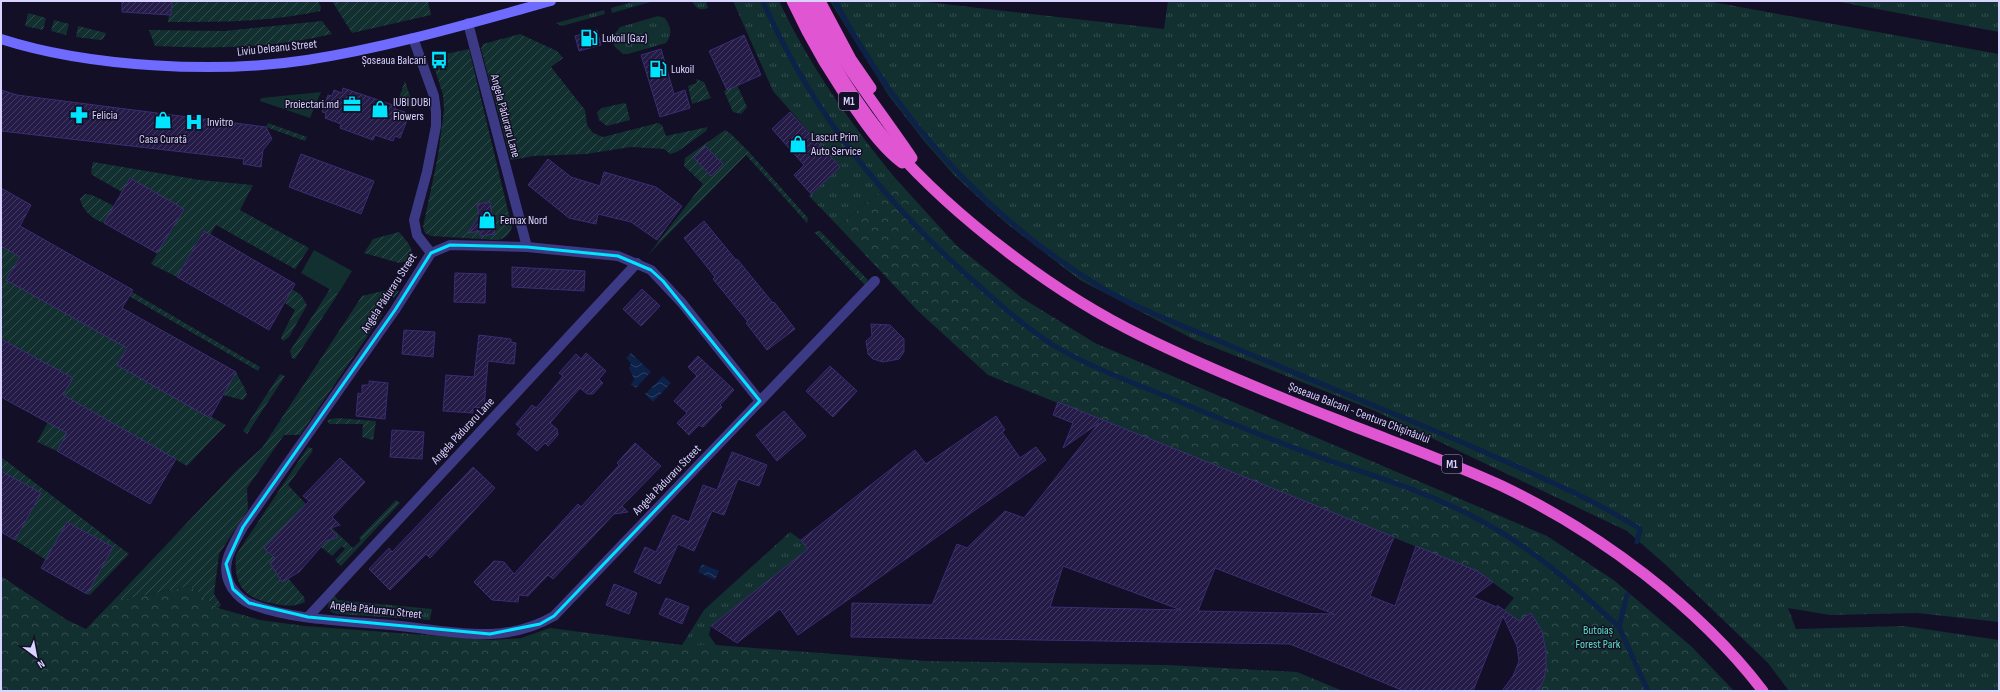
<svg xmlns="http://www.w3.org/2000/svg" width="2000" height="692" font-family="'Sofia Sans Condensed',sans-serif">
<style>
.grass{fill:url(#grass-tufts)}
.forest{fill:url(#forest-crowns)}
.park{fill:#12302f}
.garden{fill:url(#garden-furrows)}
.water{fill:url(#water-waves)}
.lines{fill:none;stroke-linecap:round;stroke-linejoin:round}
.stream{stroke:#0c2248;stroke-width:5}
.building{fill:url(#building-hatch);stroke:#3b2d73;fill-rule:evenodd}
.minor{stroke:#3d3a85;stroke-width:10}
.secondary{stroke:#6f6bff;stroke-width:10}
.trunk{stroke:#e055d1;stroke-width:11}
.marked{fill:none;stroke:#00e5ff;stroke-width:3;stroke-linejoin:round}
.labels{text-anchor:middle;dominant-baseline:central;stroke-width:3;stroke-linejoin:round;paint-order:stroke}
.shield{fill:#130f26;stroke:#9e99be;stroke-width:1}
.shield-label{font-size:11px;font-weight:bold;fill:#d9d4ff}
.poi-label{font-size:12px;fill:#d9d4ff;stroke:#130f26;text-anchor:start}
.street-label{font-size:12px;fill:#d9d4ff;stroke:#130f26}
.park-label{font-size:12px;fill:#5fe0c0;stroke:#130f26}
</style>
<defs>
<pattern id="grass-tufts" width="24" height="20" patternUnits="userSpaceOnUse"><rect width="24" height="20" fill="#12302f"/><path d="M3 7l-1-3M5 7V3M7 7l1-3M15 17l-1-3M17 17v-4M19 17l1-3" fill="none" stroke="#344d4e"/></pattern>
<pattern id="forest-crowns" width="20" height="18" patternUnits="userSpaceOnUse"><rect width="20" height="18" fill="#12302f"/><path d="M2 6a3 3 0 1 1 6 0M12 15a3 3 0 1 1 6 0" fill="none" stroke="#344d4e"/></pattern>
<pattern id="garden-furrows" width="10" height="10" patternUnits="userSpaceOnUse"><rect width="10" height="10" fill="#12302f"/><path d="M-1 1l2-2M0 10L10 0M9 11l2-2" fill="none" stroke="#344d4e"/></pattern>
<pattern id="water-waves" width="16" height="10" patternUnits="userSpaceOnUse"><rect width="16" height="10" fill="#0c2248"/><path d="M0 5q4-4 8 0t8 0" fill="none" stroke="#2f4163"/></pattern>
<pattern id="building-hatch" width="6" height="6" patternUnits="userSpaceOnUse"><rect width="6" height="6" fill="#241b47"/><path d="M-1 1l2-2M0 6l6-6M5 7l2-2" fill="none" stroke="#433b63"/></pattern>
</defs>
<rect width="100%" height="100%" fill="#130f26"/>
<g class="grass">
<polygon points="636,1 654,1 612,13 611,8"/>
<path d="M692 1H706L708 8C700 11 696 9 692 1Z"/>
<path d="M733 1H779C809 65 851 124 896 179L838 226 809 196 840 167 773 91Z"/>
<polygon points="830,1 918,1 1164,29 1168,1 1707,1 1999,54 1999,622 1917,613 1830,615 1788,608 1796,629 1904,626 1999,640 1999,691 1789,691 1768,663 1667,566 1627,531 1375,411 1193,339 1080,280 1006,223 955,176 925,142 889,96"/>
<polygon points="1835,1 1999,1 1999,32"/>
<polygon points="604,10 605,14 562,26 556,23"/>
<path d="M658 16 665 18C671 27 673 34 666 43L628 54H623L614 46 613 36 620 27Z"/>
<polygon points="790,532 801,540 808,549 711,626 709,635 716,645 682,645 704,610"/>
<polygon points="334,595 338,600 432,609 430,620 337,614 331,612 328,607 329,601"/>
</g>
<g class="forest">
<path d="M896 179 957 246 1022 298 1095 343 1547 536 1615 581 1692 647 1734 691H1538C1545 656 1551 646 1531 613L1519 621 1504 610 1514 598 1477 571 988 375 918 311 838 226Z"/>
<polygon points="1,576 67,620 86,629 115,599 126,599 190,586 218,608 260,620 305,626 493,640 521,638 550,628 682,645 716,645 926,661 1168,665 1297,672 1343,691 1,691"/>
</g>
<g class="park">
<polygon points="321,92 310,118 260,101 261,98"/>
<polygon points="314,250 352,271 338,294 301,273"/>
</g>
<g class="garden">
<path d="M172 1H318L321 7 320 11C270 22 219 22 168 22L169 15H171Z"/>
<polygon points="332,1 428,1 431,15 352,33"/>
<polygon points="28,13 46,18 43,30 25,26"/>
<polygon points="54,20 69,24 66,35 51,31"/>
<path d="M322 21 332 34C273 48 214 49 155 46L149 30 225 31Z"/>
<polygon points="78,26 106,33 103,39 100,40 76,37"/>
<polygon points="520,34 557,51 563,58 551,67 585,110 587,125 593,133 603,137 658,123 662,125 666,136 708,127 706,131 677,152 670,154 664,149 631,147 586,154 534,156 511,160 481,49 483,44"/>
<path d="M469 49 512 227C509 235 506 238 498 240L431 236 425 233 423 227 438 156 444 110 443 95 431 57Z"/>
<polygon points="696,79 704,82 711,98 692,104 688,86 697,83"/>
<polygon points="405,81 414,108 397,103"/>
<polygon points="737,85 747,107 741,114 733,112 724,91"/>
<polygon points="624,103 626,104 630,120 607,126 599,120 597,113 602,108"/>
<polygon points="268,123 307,137 305,141 266,127"/>
<polygon points="725,130 731,134 749,152 808,218 807,223 746,155 648,255 703,184 684,166 685,158"/>
<polygon points="93,162 200,180 253,185 240,210 309,248 295,269 216,225 210,235 203,231 177,277 151,264 183,209 130,178 122,192 92,175 91,172"/>
<path d="M85 194 92 195 114 206 104 223C93 220 82 210 80 199Z"/>
<polygon points="19,227 33,233 7,280 106,336 142,320 117,365 226,425 187,466 82,406 57,451 37,442 72,378 1,339 1,246 6,249"/>
<polygon points="820,231 868,280 865,285 814,232"/>
<path d="M399 232C408 242 423 259 399 263L364 253 373 239Z"/>
<polygon points="292,289 301,295 307,305 289,337 283,341 281,338 282,335 295,310 285,303"/>
<polygon points="330,289 338,294 295,359 292,358 290,351"/>
<polygon points="383,291 399,291 394,298 386,293 375,310 382,315 300,435 284,435 247,488 248,510 219,554 214,594 221,605 218,608 190,586 126,599 115,599 238,469 262,448 362,296"/>
<polygon points="132,292 260,367 258,371 129,296"/>
<polygon points="236,372 246,391 247,395 243,400 223,395"/>
<polygon points="280,374 285,376 247,434 243,431"/>
<polygon points="337,418 376,421 373,440 362,437 363,424 329,424 327,420"/>
<path d="M308 447 313 449 312 452 288 485 306 504 264 548 275 558 270 563 282 582 288 578 304 597 305 602C294 607 287 606 275 604 245 599 233 586 236 555Z"/>
<polygon points="1,457 129,554 90,595 87,594 113,547 68,522 46,560 15,540 41,493 1,471"/>
<polygon points="396,500 400,503 341,566 335,560 345,549 342,546 332,556 321,547 326,541 338,537 330,529 332,528 353,548 361,540 359,538"/>
</g>
<g class="water">
<polygon points="631,353 651,372 636,388 631,384 634,379 629,368 631,363 626,358"/>
<polygon points="663,376 671,383 653,402 645,394"/>
<polygon points="702,564 719,571 715,580 698,572"/>
</g>
<g class="lines">
<g class="stream">
<path d="M763 1C812 114 892 211 985 291 1006 310 1029 330 1053 345 1088 366 1126 380 1163 395 1216 417 1268 439 1322 458 1376 477 1434 494 1485 523 1535 550 1577 588 1619 627"/>
<path d="M835 1C898 120 987 218 1102 288 1140 310 1183 326 1224 343 1307 379 1392 412 1475 448 1531 473 1588 496 1640 529L1637 542"/>
<polyline points="1627,595 1619,627 1648,691"/>
</g>
</g>
<g class="building">
<polygon points="122,1 172,1 171,15 122,12"/>
<polygon points="597,30 601,45 579,51 575,36"/>
<polygon points="744,35 761,75 727,90 709,51"/>
<polygon points="661,49 674,94 685,90 690,108 660,117 641,55"/>
<polygon points="343,88 396,106 395,109 405,112 403,119 407,120 400,138 395,136 393,141 375,135 373,140 340,128 341,124 325,118 326,113 322,112 328,95 332,96 334,90 342,93"/>
<polygon points="1,90 17,95 266,127 272,139 263,150 261,167 243,164 244,159 1,131"/>
<polygon points="790,112 840,167 811,194 794,175 804,165 772,129"/>
<polygon points="705,146 723,164 711,176 694,158"/>
<polygon points="301,154 374,181 361,214 289,187"/>
<polygon points="548,159 571,177 600,186 604,172 656,187 682,206 657,240 631,222 598,214 596,224 569,218 528,185"/>
<polygon points="130,178 184,209 157,253 104,223"/>
<polygon points="1,188 31,205 20,226 133,290 122,308 236,372 210,418 117,365 127,348 6,280 20,257 1,246"/>
<polygon points="490,202 495,234 480,236 480,231 468,233 479,216 477,204"/>
<polygon points="704,221 736,260 737,259 773,303 774,302 795,329 767,350 746,323 748,322 713,279 715,277 684,238"/>
<polygon points="204,231 295,284 269,330 177,277"/>
<polygon points="512,267 585,271 584,291 512,287"/>
<polygon points="455,273 486,274 485,303 454,302"/>
<polygon points="642,289 660,306 641,326 623,309"/>
<polygon points="871,324 890,325 904,339 904,352 899,359 883,362 873,359 868,354 866,341 872,336"/>
<polygon points="404,330 435,332 433,357 402,354"/>
<polygon points="479,335 511,339 511,342 516,343 514,364 488,361 484,408 473,407 473,413 443,411 446,375 474,377"/>
<polygon points="1,339 73,378 63,395 176,459 150,504 57,451 67,433 1,397"/>
<polygon points="586,353 606,371 599,379 603,383 593,394 587,394 580,388 550,423 557,429 558,435 548,446 545,443 537,451 517,434 521,429 516,424 532,405 536,408 550,392 563,376 559,373 576,354 581,359"/>
<polygon points="698,356 734,390 720,405 722,407 703,427 699,425 689,435 677,423 687,413 674,401 697,376 688,367"/>
<polygon points="830,366 857,391 833,417 806,391"/>
<polygon points="369,381 388,383 385,419 356,416 358,393 362,394 362,385 369,385"/>
<path d="M1058 402 1394 537 1370 596 1395 606 1416 546 1477 571 1493 582 1473 597 1499 608 1497 605 1519 621 1531 613 1542 631 1546 652V667L1544 679 1538 691H1502L1513 676 1519 661 1517 646 1503 616 1473 691H1404L1290 644 851 637 852 603 932 605 957 544 967 548 1005 511 1024 518 1099 423 1063 448 1073 423 1053 415ZM1063 566 1181 610 1050 607ZM1215 568 1334 614 1198 611Z"/>
<polygon points="784,411 806,436 777,461 756,435"/>
<polygon points="996,416 1005,430 1002,432 1020,458 1036,447 1046,460 798,635 780,609 737,643 711,626 808,549 801,540 915,450 926,464"/>
<polygon points="392,430 424,432 422,459 390,457"/>
<polygon points="635,443 661,466 622,506 628,512 614,514 553,579 548,575 528,596 519,595 518,602 492,600 474,582 494,561 504,562 514,574 578,504 581,507 619,465 617,463"/>
<polygon points="732,452 767,465 759,486 738,479 724,515 712,511 694,551 678,544 660,584 634,572 645,547 656,552 673,515 689,522 703,485 717,490"/>
<polygon points="340,458 365,482 332,517 340,525 330,528 338,537 326,541 299,572 282,582 270,563 275,558 264,548 309,501 303,496"/>
<polygon points="473,467 495,488 430,558 426,554 390,590 369,569 389,548 392,552"/>
<polygon points="1,471 41,493 15,540 1,532"/>
<polygon points="67,522 113,547 87,594 41,568"/>
<polygon points="614,584 637,593 629,614 606,605"/>
<polygon points="666,598 689,607 682,624 659,614"/>
</g>
<g class="lines">
<g class="minor">
<polyline points="468,23 527,247 618,256 651,270 682,303 760,401"/>
<polyline points="413,38 434,96 436,112 436,126 427,172 414,220 417,235 431,253"/>
<path d="M527 247 450 245 431 253 395 310 243 527C232 547 218 566 232 588 237 595 243 601 251 604 293 621 354 621 400 626 430 629 461 635 491 634 513 633 535 627 554 616L875 281"/>
<polyline points="308,617 637,263"/>
</g>
<path class="secondary" d="M1 39C88 67 217 74 307 60 390 47 471 23 551 1"/>
<g class="trunk">
<path d="M792 1C811 42 834 81 861 117 873 134 885 150 902 163"/>
<path d="M800 1C825 52 854 102 891 145 955 218 1054 293 1142 336 1207 368 1276 396 1343 422 1396 443 1450 462 1502 486 1598 532 1698 606 1763 691"/>
<path d="M810 1C837 58 877 106 912 158"/>
<polyline points="820,1 851,59 871,88"/>
</g>
</g>
<path class="marked" d="M450 245 527 247 618 256 651 270 663 281 760 401 554 616 540 624 490 634 308 617 249 603 233 589 226 564 243 527 395 310 431 253Z"/>
<defs>
<g id="fuel-bare" transform="scale(1.38)"><path d="M-5.5-6h7V0h2V4h1.3V-2.5L3-4.5l.8-.8L6-3V5H2.5V1h-1V6h-7ZM-4.2-4.7v3.2H.2V-4.7Z" fill="#00e5ff" stroke="#130f26" stroke-width="2.5" paint-order="stroke"/></g>
<g id="bus-bare" transform="scale(1.38)"><path d="M-5-6H5V4H4V6H2V4H-2V6H-4V4H-5ZM-3.5-4V0h7V-4ZM-3.5 1.2v1.5H-2V1.2ZM2 1.2v1.5H3.5V1.2Z" fill="#00e5ff" stroke="#130f26" stroke-width="2.5" paint-order="stroke"/></g>
<g id="office-bare" transform="scale(1.38)"><path d="M-6-3h4V-5.5h4V-3h4V5H-6ZM-1-4.5V-3h2v-1.5ZM-6 0V1H6V0Z" fill="#00e5ff" stroke="#130f26" stroke-width="2.5" paint-order="stroke"/></g>
<g id="shop-bare" transform="scale(1.38)"><path d="M-5-2.5h2.3a2.7 3.5 0 0 1 5.4 0H5L5.5 6h-11ZM-1.5-2.5h3a1.5 2.3 0 0 0-3 0Z" fill="#00e5ff" stroke="#130f26" stroke-width="2.5" paint-order="stroke"/></g>
<g id="pharmacy-bare" transform="scale(1.38)"><path d="M-2-6h4v4h4v4h-4v4h-4v-4h-4v-4h4Z" fill="#00e5ff" stroke="#130f26" stroke-width="2.5" paint-order="stroke"/></g>
<g id="hospital-bare" transform="scale(1.38)"><path d="M-5-5h3v3.5h4V-5h3V5h-3V1.5h-4V5h-3Z" fill="#00e5ff" stroke="#130f26" stroke-width="2.5" paint-order="stroke"/></g>
</defs>
<g fill-rule="evenodd">
<use href="#fuel-bare" x="589" y="38"/>
<use href="#bus-bare" x="439" y="60"/>
<use href="#fuel-bare" x="658" y="69"/>
<use href="#office-bare" x="352" y="104"/>
<use href="#shop-bare" x="380" y="109"/>
<use href="#pharmacy-bare" x="79" y="115"/>
<use href="#shop-bare" x="163" y="120"/>
<use href="#hospital-bare" x="194" y="122"/>
<use href="#shop-bare" x="798" y="144"/>
<use href="#shop-bare" x="487" y="220"/>
</g>
<g class="labels">
<g class="shield">
<rect x="839" y="92" width="20" height="18" rx="3"/>
<rect x="1442" y="455" width="20" height="18" rx="3"/>
</g>
<g class="shield-label">
<text x="849" y="101">M1</text>
<text x="1452" y="464">M1</text>
</g>
<g class="poi-label">
<text x="602" y="38">Lukoil (Gaz)</text>
<text x="426" y="60" text-anchor="end">Șoseaua Balcani</text>
<text x="671" y="69">Lukoil</text>
<text x="393" y="102">IUBI DUBI<tspan x="393" dy="14">Flowers</tspan></text>
<text x="339" y="104" text-anchor="end">Proiectari.md</text>
<text x="92" y="115">Felicia</text>
<text x="207" y="122">Invitro</text>
<text x="811" y="137">Lascut Prim<tspan x="811" dy="14">Auto Service</tspan></text>
<text x="163" y="139" text-anchor="middle">Casa Curată</text>
<text x="500" y="220">Femax Nord</text>
</g>
<g class="street-label">
<text transform="translate(277 48) rotate(-6)">Liviu Deleanu Street</text>
<text transform="translate(505 116) rotate(75)">Angela Păduraru Lane</text>
<text transform="translate(389 293) rotate(-57)">Angela Păduraru Street</text>
<text transform="translate(1359 413) rotate(21)">Șoseaua Balcani - Centura Chișinăului</text>
<text transform="translate(463 431) rotate(-47)">Angela Păduraru Lane</text>
<text transform="translate(667 480) rotate(-46)">Angela Păduraru Street</text>
<text transform="translate(376 610) rotate(6)">Angela Păduraru Street</text>
</g>
<g class="park-label">
<text x="1598" y="630">Butoiaș<tspan x="1598" dy="14">Forest Park</tspan></text>
</g>
</g>
<rect width="2000" height="692" fill="none" stroke="#d9d4ff" stroke-width="4"/>
<g transform="translate(36 656) rotate(148)" stroke="#130f26" stroke-width="3" paint-order="stroke">
<path d="M0-3L7 15L0 10L-7 15Z" fill="#d9d4ff"/>
<text y="-6" font-size="11" font-weight="bold" text-anchor="middle" fill="#d9d4ff">N</text>
</g>
</svg>
